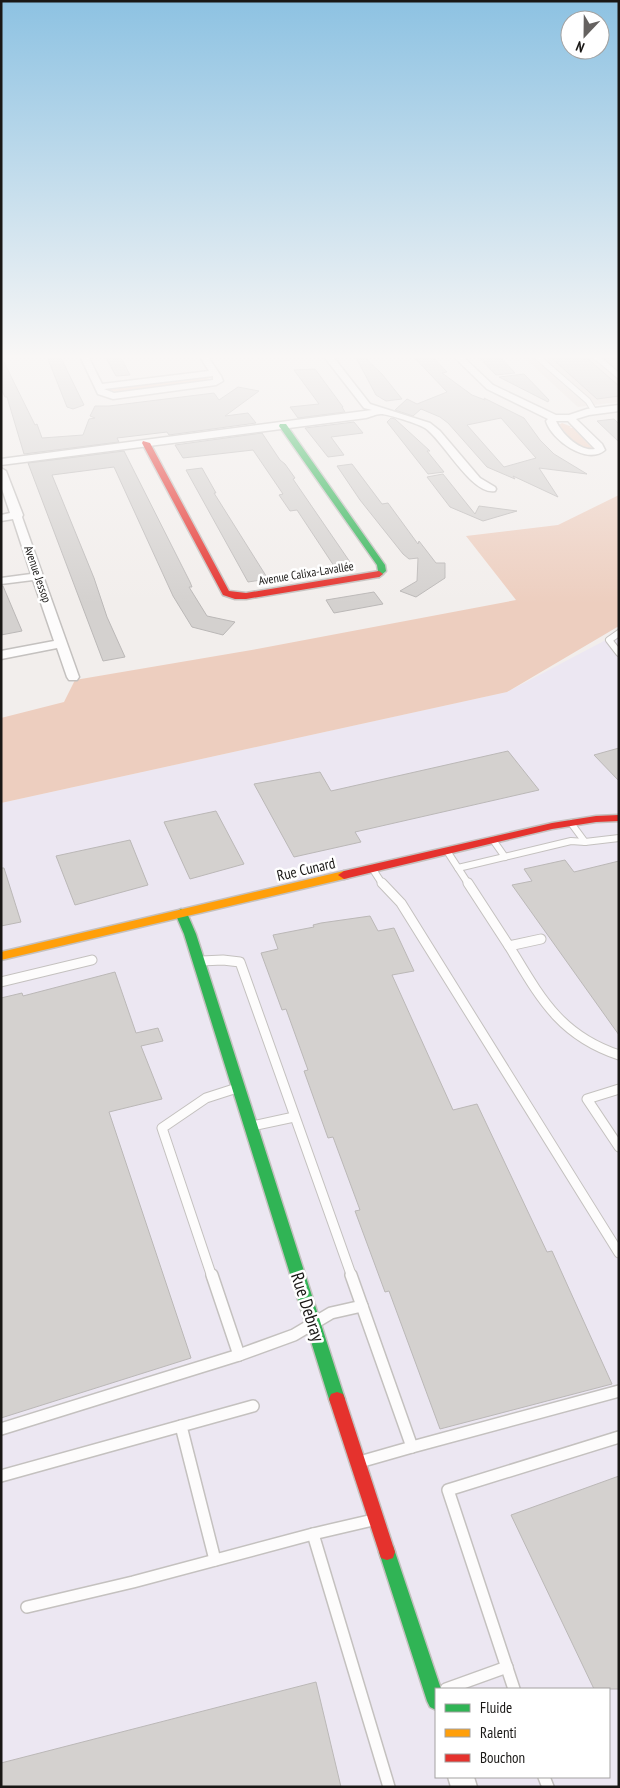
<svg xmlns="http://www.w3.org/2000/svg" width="620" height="1788" font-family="'PT Sans Narrow',sans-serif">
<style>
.built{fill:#e8dfdb}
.industrial{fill:#ece7f2;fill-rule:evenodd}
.green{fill:#edcebf}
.building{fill:#d4d1cf;stroke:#bbb8b7;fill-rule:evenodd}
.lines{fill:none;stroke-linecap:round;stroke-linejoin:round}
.lane-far3-casing{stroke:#c4c1bf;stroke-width:7}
.lane-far2-casing{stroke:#c4c1bf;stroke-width:8}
.lane-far1-casing{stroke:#c4c1bf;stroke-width:11}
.lane-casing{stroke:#c4c1bf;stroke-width:14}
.street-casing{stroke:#c4c1bf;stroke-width:3}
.fast-casing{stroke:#c4c1bf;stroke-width:3}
.slow-casing{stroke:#c4c1bf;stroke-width:3}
.jam-casing{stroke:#c4c1bf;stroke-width:3}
.lane-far3{stroke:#fdfcfc;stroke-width:5}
.lane-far2{stroke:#fdfcfc;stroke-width:6}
.lane-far1{stroke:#fdfcfc;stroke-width:9}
.lane{stroke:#fdfcfc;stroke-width:11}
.street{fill:#fdfcfc;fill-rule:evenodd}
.fast{fill:#30b455;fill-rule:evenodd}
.slow{fill:#ff9f0a;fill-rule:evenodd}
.jam{fill:#e5322d;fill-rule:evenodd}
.labels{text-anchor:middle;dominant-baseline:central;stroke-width:5;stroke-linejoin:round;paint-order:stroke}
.far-street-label{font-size:12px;fill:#191715;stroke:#fff}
.street-label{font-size:15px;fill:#191715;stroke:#fff}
.near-street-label{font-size:18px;fill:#191715;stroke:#fff}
</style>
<rect width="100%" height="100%" fill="#f2eeec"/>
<polygon class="built" points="520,354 614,354 619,358 619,402 578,407"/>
<path class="industrial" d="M619 633V1787H1V803L507 692ZM436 1689H609V1777H436Z"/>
<g class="green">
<polygon points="206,377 211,380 118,393 109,390 112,388"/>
<path d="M562 423 572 427 569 428H573L592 448C579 452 567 434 559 425Z"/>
<polygon points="619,495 619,626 507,692 1,803 1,718 64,702 75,680 257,649 516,600 466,536 558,525"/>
</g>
<g class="building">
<polygon points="46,354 59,354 84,405 73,409 67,407"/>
<polygon points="104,354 119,354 130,375 116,376"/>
<polygon points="354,354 361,354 382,374 402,399 386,401 376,395"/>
<path d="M411 354H430L447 372 442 373 472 395 485 400 484 398 524 418 540 440 554 454 587 474 539 468 558 497 513 476 515 479 487 467 448 423 440 417 421 409 413 416 395 410 407 399 417 404 447 392ZM501 418 536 458 504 467 467 425Z"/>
<polygon points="476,354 497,354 515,373 496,375"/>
<polygon points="547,354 575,354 582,359 588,359 619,386 619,396 597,399"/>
<polygon points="1,356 35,425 37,424 42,438 83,435 89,419 95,418 90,416 95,406 109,406 214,393 219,400 238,387 259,391 225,416 248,413 256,423 169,435 167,432 117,438 119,442 24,454 7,397 5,397 1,389"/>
<polygon points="315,369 343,407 342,407 345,412 298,418 290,407 319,404 294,370"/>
<polygon points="524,374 549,400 548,402 499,377"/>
<polygon points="391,418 395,419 430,451 427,451 444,472 428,474 387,422"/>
<polygon points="614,419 619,424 619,442 597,421"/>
<polygon points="354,422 363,433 331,437 344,455 328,457 305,428"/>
<polygon points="262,433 280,460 285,464 295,478 293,479 350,562 336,569 297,510 290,511 279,495 283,494 253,450 183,458 175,445"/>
<polygon points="124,451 190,582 192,587 189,587 207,616 235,622 223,635 192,627 173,596 114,467 52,475 94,578 107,617 125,657 103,661 28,463"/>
<polygon points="352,464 382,504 388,503 418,544 419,541 436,563 445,563 445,578 416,597 400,591 417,581 418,558 409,559 403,554 360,500 337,466"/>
<polygon points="202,468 216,493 214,493 268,579 248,582 186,470"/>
<polygon points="443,474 475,514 479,506 517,511 483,521 450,507 427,477"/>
<polygon points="1,586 3,586 22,631 1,635"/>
<polygon points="374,592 383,604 334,613 326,600"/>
<polygon points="619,748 619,781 594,755"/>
<polygon points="508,751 539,790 355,832 361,842 294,857 254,784 320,772 331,791"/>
<polygon points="216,811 244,864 190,879 164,822"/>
<polygon points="130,840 148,885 75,905 56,856"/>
<polygon points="565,860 574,872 619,861 619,1035 512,885 532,881 524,869"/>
<polygon points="1,868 4,868 21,922 1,926"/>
<polygon points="370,916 378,931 394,928 414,971 392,975 453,1110 477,1104 547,1252 552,1251 612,1384 440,1429 389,1291 385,1292 355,1211 360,1210 333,1137 328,1138 304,1071 308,1070 295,1034 286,1009 282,1010 261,953 278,949 273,935 314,927 313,925 321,923"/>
<polygon points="115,972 136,1033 158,1028 163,1041 141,1046 162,1099 109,1112 191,1358 1,1418 1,998 22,993 23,996"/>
<polygon points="619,1476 619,1689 594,1689 511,1515"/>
<polygon points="316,1682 341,1787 1,1787 1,1763"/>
</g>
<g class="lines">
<g class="lane-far3-casing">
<g id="lane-far3">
<polyline points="534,354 588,401 594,411"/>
<polyline points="593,354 619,376"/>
</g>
</g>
<g class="lane-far2-casing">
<g id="lane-far2">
<polyline points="619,633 609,640 619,653"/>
<polyline points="571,823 585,842 619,838"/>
<polyline points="493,840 505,857"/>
<polyline points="447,851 458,868 571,841 585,842"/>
<polyline points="372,868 383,885"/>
<polyline points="458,868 469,885"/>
</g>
</g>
<g class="lane-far1-casing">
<g id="lane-far1">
<polyline points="382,883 401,903 619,1253"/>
<polyline points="468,883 509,946 541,939"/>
<path d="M509 946C540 997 559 1035 619 1055"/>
<polyline points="201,961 223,960 240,962 352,1277"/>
<polyline points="1,982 92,960"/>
<polyline points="619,1089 587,1099 619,1147"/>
<polyline points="252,1126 294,1117"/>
<polyline points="212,1277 162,1128 206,1098 237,1088"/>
</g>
</g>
<g class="lane-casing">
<g id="lane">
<polyline points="212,1275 239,1355"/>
<polyline points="351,1275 412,1447 363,1461"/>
<polyline points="1,1429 239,1355 294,1335 331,1313 362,1306"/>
<polyline points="412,1447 619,1391"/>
<polyline points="1,1476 181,1426"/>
<polyline points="373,1520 313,1534 389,1787"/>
<polyline points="215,1560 181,1426 253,1406"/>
<polyline points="27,1607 133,1582 313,1534"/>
<polyline points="446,1689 507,1667"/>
<polyline points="514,1689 448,1490 619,1437"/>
<polyline points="544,1777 548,1787"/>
</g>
</g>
<g class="street-casing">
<g id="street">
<path d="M79 354H87L102 384 209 371 198 354H206L221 376 223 381 216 385 113 399 98 394ZM213 376V380L114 393 104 389Z"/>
<path d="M322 354H331L370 404 430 423 440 431 480 478 495 487 496 489 495 491C472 496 443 440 425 428 419 424 388 414 381 414 376 414 370 417 366 418L1 465V459L372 410 364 408Z"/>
<path d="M451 354H460L493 385 556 415H569L587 409 619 405V411L589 415 576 419 602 444 605 450C587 466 551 439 546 421L548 419 487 389ZM556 421H568L595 449C580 452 562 434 556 421Z"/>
<polygon points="1,468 6,471 23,515 22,517 79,677 77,680 69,680 67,677 57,648 1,659 1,651 54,641 33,580 1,584 1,578 31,574 13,519 1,521 1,515 10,513 1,486"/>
<polygon points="448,1777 474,1777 477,1787 451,1787"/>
</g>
</g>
<g class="fast-casing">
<g id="fast">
<polygon points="280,424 286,424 385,565 386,571 379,577 375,574 378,571 377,565 279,426"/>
<polygon points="181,909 187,913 196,934 345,1399 343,1404 337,1406 331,1404 329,1399 184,934 175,913"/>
<polygon points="387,1544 393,1546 395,1552 441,1689 436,1689 436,1710 430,1707 427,1701 379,1552 381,1546"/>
</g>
</g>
<g class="slow-casing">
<polygon id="slow" points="344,871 350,875 348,878 1,960 1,952"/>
</g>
<g class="jam-casing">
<g id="jam">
<polygon points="143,441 150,443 229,591 246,593 379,571 383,574 379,577 246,599 235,599 223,595 142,443"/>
<polygon points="619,815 619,821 596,822 552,829 344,879 338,875 344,871 552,823 596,816"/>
<polygon points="337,1392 343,1394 345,1399 395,1552 393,1558 387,1560 381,1558 379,1552 329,1399 331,1394"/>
</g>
</g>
<use href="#lane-far3" class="lane-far3"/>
<use href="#lane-far2" class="lane-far2"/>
<use href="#lane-far1" class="lane-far1"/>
<use href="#lane" class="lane"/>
<use href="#street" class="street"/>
<use href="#fast" class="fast"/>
<use href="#slow" class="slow"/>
<use href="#jam" class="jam"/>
</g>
<linearGradient id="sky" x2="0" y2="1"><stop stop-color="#8dc2e2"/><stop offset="0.59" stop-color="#f9f7f6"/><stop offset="1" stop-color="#f9f7f6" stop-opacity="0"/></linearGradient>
<rect width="620" height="604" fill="url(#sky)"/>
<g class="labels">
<g class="far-street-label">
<text transform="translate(306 573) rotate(-9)">Avenue Calixa-Lavallée</text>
<text transform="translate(38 574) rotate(71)">Avenue Jessop</text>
</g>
<g class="street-label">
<text transform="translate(306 869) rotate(-13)">Rue Cunard</text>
</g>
<g class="near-street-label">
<text transform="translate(308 1307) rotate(72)">Rue Debray</text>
</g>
</g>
<rect width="620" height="1788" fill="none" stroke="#191715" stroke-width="5"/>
<rect x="435" y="1688" width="175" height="90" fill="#ffffff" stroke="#a3a2a1"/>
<rect x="445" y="1704" width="25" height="8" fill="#30b455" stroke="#a3a2a1"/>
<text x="480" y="1713" font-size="15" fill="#191715">Fluide</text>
<rect x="445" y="1729" width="25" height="8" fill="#ff9f0a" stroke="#a3a2a1"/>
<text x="480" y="1738" font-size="15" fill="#191715">Ralenti</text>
<rect x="445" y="1754" width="25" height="8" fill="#e5322d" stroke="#a3a2a1"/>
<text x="480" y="1763" font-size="15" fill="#191715">Bouchon</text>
<g transform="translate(585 35) rotate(202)"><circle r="24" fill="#ffffff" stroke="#a3a2a1"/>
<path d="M0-4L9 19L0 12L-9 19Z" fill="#656260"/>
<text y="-8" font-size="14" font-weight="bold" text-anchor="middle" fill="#191715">N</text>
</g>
</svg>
